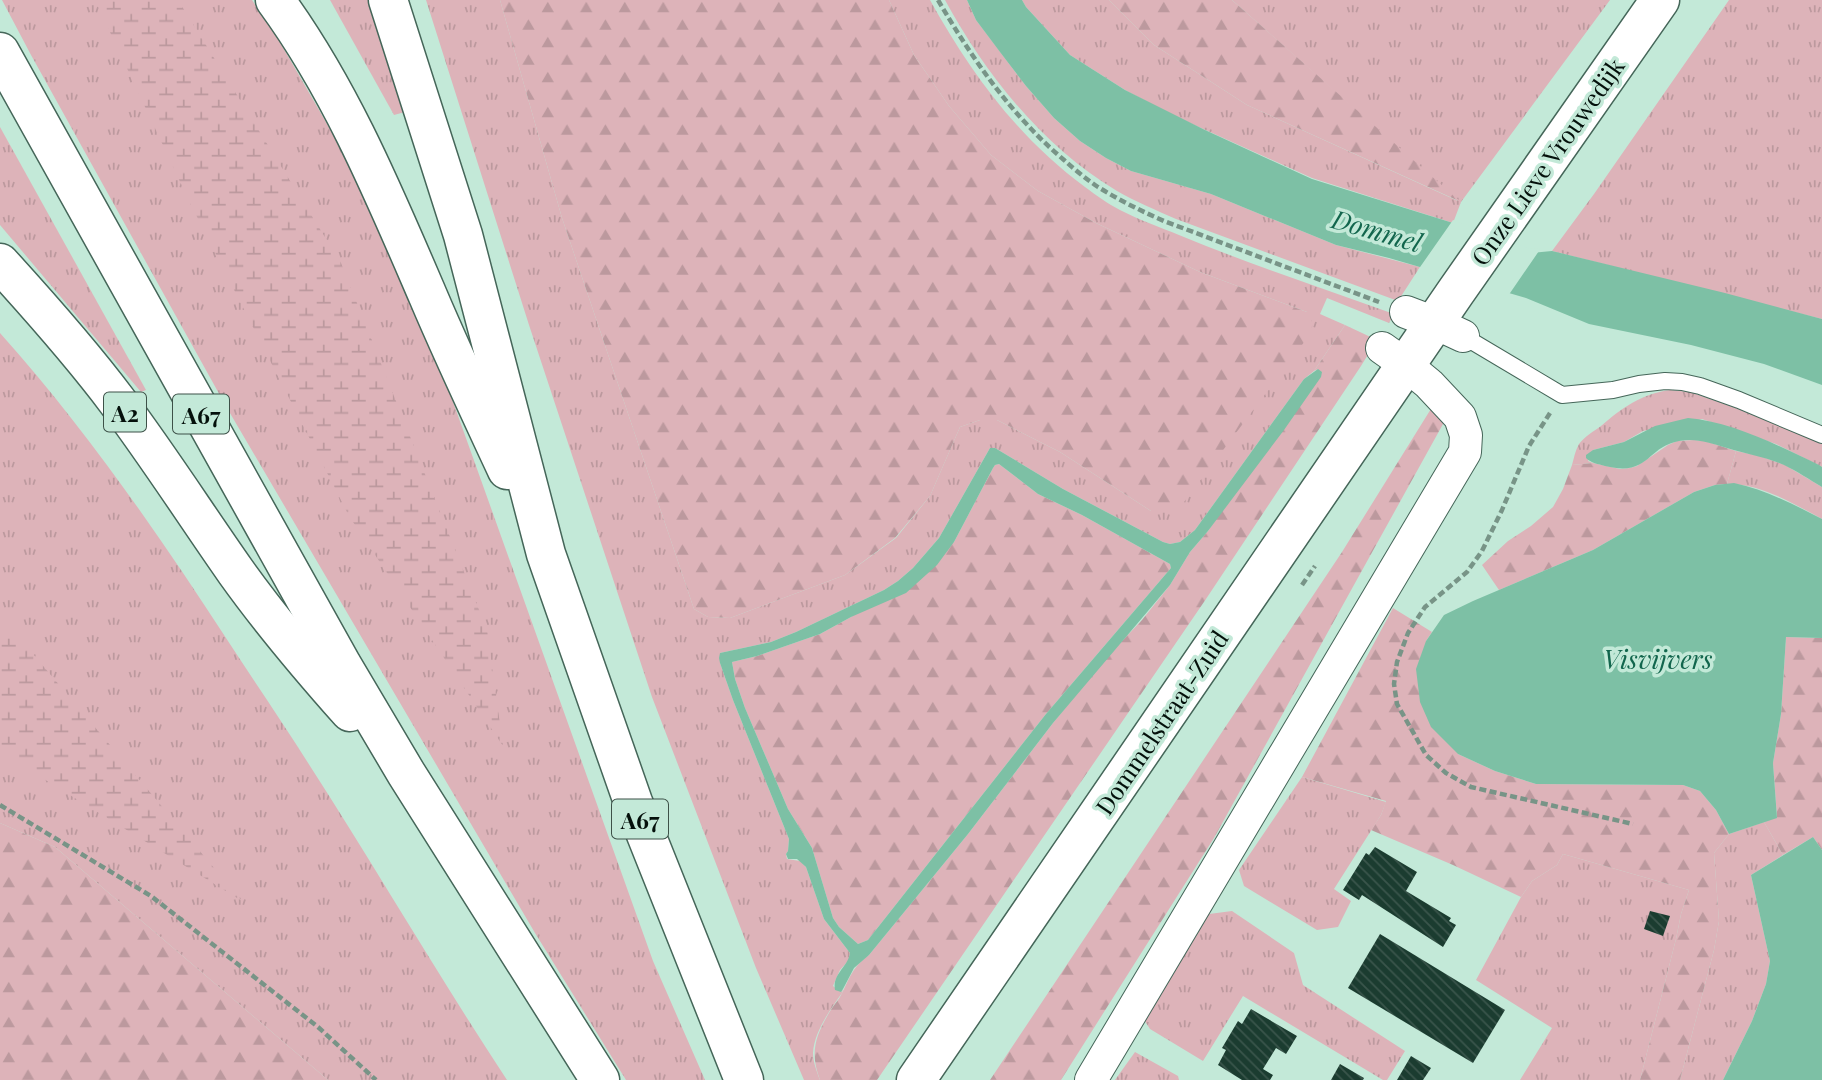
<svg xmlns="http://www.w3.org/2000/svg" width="1822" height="1080" font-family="'Playfair Display',serif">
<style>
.grass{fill:url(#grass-tufts)}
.forest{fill:url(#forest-firs)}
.wetland{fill:url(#wetland-marsh)}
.water{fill:#7dc0a5;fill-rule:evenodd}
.pier{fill:#c3e9d8}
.building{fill:url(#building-back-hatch)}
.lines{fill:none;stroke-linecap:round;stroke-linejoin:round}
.service-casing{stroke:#456659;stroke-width:18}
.minor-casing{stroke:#456659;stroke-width:34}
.secondary-casing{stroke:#456659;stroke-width:41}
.motorway-casing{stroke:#456659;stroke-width:41}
.path{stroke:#789487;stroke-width:4.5;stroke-dasharray:7 3.5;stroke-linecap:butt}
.service{stroke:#fff;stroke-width:16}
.minor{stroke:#fff;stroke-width:32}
.secondary{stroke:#fff;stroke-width:38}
.motorway{stroke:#fff;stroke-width:38}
.labels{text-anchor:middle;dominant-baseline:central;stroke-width:7;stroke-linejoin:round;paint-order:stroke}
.shield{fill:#c3e9d8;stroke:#3d5148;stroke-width:2}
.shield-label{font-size:23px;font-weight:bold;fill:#04100b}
.street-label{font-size:24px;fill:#04100b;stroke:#c3e9d8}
.water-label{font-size:26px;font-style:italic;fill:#12664d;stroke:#c3e9d8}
</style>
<defs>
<pattern id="grass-tufts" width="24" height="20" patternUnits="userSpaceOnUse" patternTransform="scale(1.75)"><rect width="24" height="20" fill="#ddb3b9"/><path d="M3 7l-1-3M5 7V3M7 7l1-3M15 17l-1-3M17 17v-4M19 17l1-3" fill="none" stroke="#bc999e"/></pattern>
<pattern id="forest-firs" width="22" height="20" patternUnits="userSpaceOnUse" patternTransform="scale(1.75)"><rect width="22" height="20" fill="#ddb3b9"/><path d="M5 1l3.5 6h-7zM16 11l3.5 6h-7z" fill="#bc999e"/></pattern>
<pattern id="wetland-marsh" width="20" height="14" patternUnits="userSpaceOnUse" patternTransform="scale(1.75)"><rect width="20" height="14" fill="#ddb3b9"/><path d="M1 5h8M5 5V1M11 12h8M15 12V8" fill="none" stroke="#bc999e"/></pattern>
<pattern id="building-back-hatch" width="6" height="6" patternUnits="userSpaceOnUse" patternTransform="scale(1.75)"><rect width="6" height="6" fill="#1b3c30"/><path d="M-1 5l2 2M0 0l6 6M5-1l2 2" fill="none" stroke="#3a554b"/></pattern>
</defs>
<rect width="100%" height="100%" fill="#c3e9d8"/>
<g class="grass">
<polygon points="2,0 252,0 277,37 353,169 447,385 653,961 705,1080 626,1080 535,933 227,408 31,55"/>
<polygon points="330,0 370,0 405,112 394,115"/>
<path d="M426 0H500L562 218 694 609 708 617 730 618 845 575 896 538 930 496 960 427 980 420H997L1060 452 1151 511 1307 312 1200 272 1096 223 1038 191 991 155 949 106 914 55 889 0H930C970 72 1018 138 1085 187 1096 195 1108 204 1120 210 1139 220 1160 227 1179 235 1249 264 1322 288 1394 314L1389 323 1327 298 1320 314 1345 325 1314 371 1304 379 1195 530 1180 542 1170 544 1163 542 1063 489 995 448H990L939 538 913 568 898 581 884 590 796 632 771 642 720 653V663L733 700 789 839 788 851 786 854 787 859 800 861 806 867 824 919 850 953 849 960 840 970 833 986 841 992 843 989 842 993C830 1010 814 1032 813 1053 813 1062 817 1072 820 1080H804L756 968 652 697 529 325Z"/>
<path d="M945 0H967L976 20 1026 86 1054 118 1080 141 1106 158 1131 171 1211 194 1336 245 1420 267 1398 301 1176 219C1156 210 1136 202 1117 191 1043 147 986 75 945 0Z"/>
<polygon points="1022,0 1109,0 1154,45 1247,105 1458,201 1232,0 1610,0 1461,202 1453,223 1312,178 1170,114 1125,90 1070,55 1026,7"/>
<polygon points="1729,0 1822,0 1822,319 1552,251 1594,194"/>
<polygon points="0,127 146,390 141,392 0,225"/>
<path d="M0 333C85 428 157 532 226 638 254 681 283 723 310 766 377 870 439 977 507 1080H328L55 847 0 823Z"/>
<path d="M1670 390 1690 392 1736 408 1822 444V467L1776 444 1702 419 1643 431 1624 442 1593 450 1588 461 1593 463 1572 465C1574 458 1575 451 1579 444 1584 437 1594 431 1601 426 1622 408 1641 394 1670 390Z"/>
<path d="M1736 451 1760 456 1785 465 1822 487V519C1794 504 1760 483 1727 484Z"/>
<polygon points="1302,777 1386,802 1381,815 1334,889 1351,901 1338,927 1317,930 1244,886 1239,870"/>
<polygon points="1764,822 1783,855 1751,875 1770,961 1766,984 1752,1021 1723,1080 1680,1080 1714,950 1719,921 1714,853 1729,834"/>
<polygon points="1563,854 1689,890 1681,914 1676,939 1640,1080 1520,1080 1552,1028 1476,980 1521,897 1532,881 1557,865"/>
<polygon points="1232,911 1294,953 1303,985 1405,1051 1387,1080 1383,1080 1243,996 1203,1061 1150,1029 1141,1015 1201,917 1209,914"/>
<polygon points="1135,1052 1178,1076 1179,1080 1115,1080"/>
</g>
<g class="forest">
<path d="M500 0H889L914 55 949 106 991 155 1038 191 1096 223 1200 272 1307 312C1313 319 1313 324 1311 333L1181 506 1173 511H1151L1060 452 997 420H980L960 427 930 496 895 538 845 575 730 618 708 617 694 609 562 218Z"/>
<polygon points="1109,0 1232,0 1461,202 1247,105 1154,45"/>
<path d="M1345 325 1377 340 1361 366 1206 599 877 1080H820C809 1051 816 1034 832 1008 835 1004 839 999 841 995 850 978 852 967 869 955L968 834 1053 723 1106 658 1142 620 1170 585 1190 552 1208 531 1318 369 1314 371Z"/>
<polygon points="1434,404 1448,415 1214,838 1061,1080 990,1080 1342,552"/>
<polygon points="1694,440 1705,441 1736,451 1727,484 1715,485 1694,492 1593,550 1499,590 1482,565 1508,541 1531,526 1553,507 1563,489 1572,465 1593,463 1620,469 1630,468 1637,466 1668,445 1677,441"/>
<polygon points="999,464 1038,494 1082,515 1170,564 1171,568 1046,714 868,940 858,944 839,927 833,918 812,848 788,809 745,708 735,679 732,662 757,656 820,634 851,617 954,542 993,468 995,465"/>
<polygon points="1393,608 1432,632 1426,641 1458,754 1495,771 1536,784 1683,785 1700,791 1716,810 1729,834 1714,853 1719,921 1714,950 1680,1080 1640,1080 1676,939 1681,914 1689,890 1563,854 1557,865 1532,881 1521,897 1453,865 1371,830 1381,815 1386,801 1302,777"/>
<polygon points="1786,637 1822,638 1822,850 1813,837 1783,855 1764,822 1777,817 1773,763 1781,714"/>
<polygon points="0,823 55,847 328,1080 0,1080"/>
</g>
<g class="wetland">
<polygon points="95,0 178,0 341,263 487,630 503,746 349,516 190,203"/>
<polygon points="0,622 22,641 242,901 0,752"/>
</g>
<g class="water">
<polygon points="967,0 1022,0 1026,7 1070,55 1125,90 1205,130 1312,179 1453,223 1531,253 1552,251 1725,293 1822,319 1822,385 1764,364 1691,345 1589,324 1526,298 1389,258 1336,245 1211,194 1131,171 1106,158 1080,141 1054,118 1026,86 1000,52 976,20"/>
<path d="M1318 369 1322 372 1321 377 1284 430 1208 531 1190 552 1170 585 1053 723 968 834 869 955 854 968 843 989 841 992 835 990C832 974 848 967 850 953L824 919 806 867 797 859H788L786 854 788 851 789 839 733 700 720 663 719 658 720 653 771 642 796 632 884 590 898 581 913 568 939 538 990 448H995L1063 489 1163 542 1170 544 1180 542 1195 530 1304 379ZM999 464 1038 494 1082 515 1170 564 1171 568 1046 714 868 940 858 944 839 927 833 918 812 848 788 809 745 708 735 679 732 662 757 656 820 634 851 617 906 593 937 565 954 542 993 468 995 465Z"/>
<path d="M1688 418C1730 421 1782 447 1819 465L1822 467V487C1810 480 1797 471 1784 465 1766 457 1746 454 1727 448 1710 443 1696 438 1679 441 1646 447 1650 477 1605 466 1598 464 1591 463 1586 458V455L1593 450 1624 442 1655 426Z"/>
<path d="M1734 483C1766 490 1793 504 1822 519V638L1786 637 1781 714 1773 763 1777 818 1729 834 1716 810 1700 791 1683 785 1536 784 1495 771 1458 754 1431 727 1420 702 1416 669 1426 641 1444 615 1473 601 1593 550 1694 492 1715 485Z"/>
<polygon points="1813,837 1822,850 1822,1080 1723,1080 1752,1021 1766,984 1770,961 1751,875"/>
</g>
<polygon class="pier" points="1453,220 1531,249 1541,248 1508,296 1418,270"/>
<g class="building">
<polygon points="1375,847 1417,872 1406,891 1451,918 1449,921 1456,925 1443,947 1362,895 1359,900 1343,890 1366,853 1369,855"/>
<polygon points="1650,911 1670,916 1663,936 1644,929"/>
<polygon points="1380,934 1505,1010 1473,1063 1348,988"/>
<polygon points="1251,1009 1297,1036 1286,1054 1276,1048 1263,1069 1273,1075 1270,1080 1242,1080 1218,1065 1226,1050 1222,1048 1238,1021 1242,1024"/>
<polygon points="1411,1056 1431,1068 1423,1080 1397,1080"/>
<polygon points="1340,1064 1364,1078 1363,1080 1331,1080"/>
</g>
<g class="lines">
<g class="service-casing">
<polyline id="service" points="1463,336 1562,395 1613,390 1639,384 1665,381 1682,382 1700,386 1739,400 1822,435"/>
</g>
<g class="minor-casing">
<g id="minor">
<polyline points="1406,312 1435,323 1463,336"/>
<polyline points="1091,1080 1465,452 1466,435 1460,417 1429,384 1406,365 1382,348"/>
</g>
</g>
<g class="secondary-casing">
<polyline id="secondary" points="916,1080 1455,293 1660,0"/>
</g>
<g class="motorway-casing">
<g id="motorway">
<path d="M275 0C341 90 384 194 428 296 453 355 480 412 507 470"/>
<polyline points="388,0 463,235 546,554 633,802 744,1080"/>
<polyline points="0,52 342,665 406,773 600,1080"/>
<path d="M0 263C41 308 81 353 117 401 159 457 196 515 236 572 271 621 310 667 350 712"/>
</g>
</g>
<g class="path">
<path d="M938 0C973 60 1011 115 1064 160 1074 169 1086 179 1098 187 1119 200 1141 211 1164 221L1379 302"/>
<polyline points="1550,413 1529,446 1502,510 1482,551 1467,572 1425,607 1408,633 1397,662 1394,684 1397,704 1426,755 1446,773 1471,787 1633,824"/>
<polyline points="1302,585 1315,566"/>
<polyline points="0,805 151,896 318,1027 376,1080"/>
</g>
<use href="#service" class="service"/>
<use href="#minor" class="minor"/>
<use href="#secondary" class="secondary"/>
<use href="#motorway" class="motorway"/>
</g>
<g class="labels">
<g class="shield">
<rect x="104" y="392.5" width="42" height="39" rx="5"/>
<rect x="173" y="394.5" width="56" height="39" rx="5"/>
<rect x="612" y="799.5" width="56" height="39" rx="5"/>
</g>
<g class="shield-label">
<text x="125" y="412">A2</text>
<text x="201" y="414">A67</text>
<text x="640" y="819">A67</text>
</g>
<g class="street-label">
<text transform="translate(1547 161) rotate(-55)">Onze Lieve Vrouwedijk</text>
<text transform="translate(1161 722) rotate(-56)">Dommelstraat-Zuid</text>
</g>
<g class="water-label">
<text transform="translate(1377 230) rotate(16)">Dommel</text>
<text x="1658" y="658">Visvijvers</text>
</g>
</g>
</svg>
